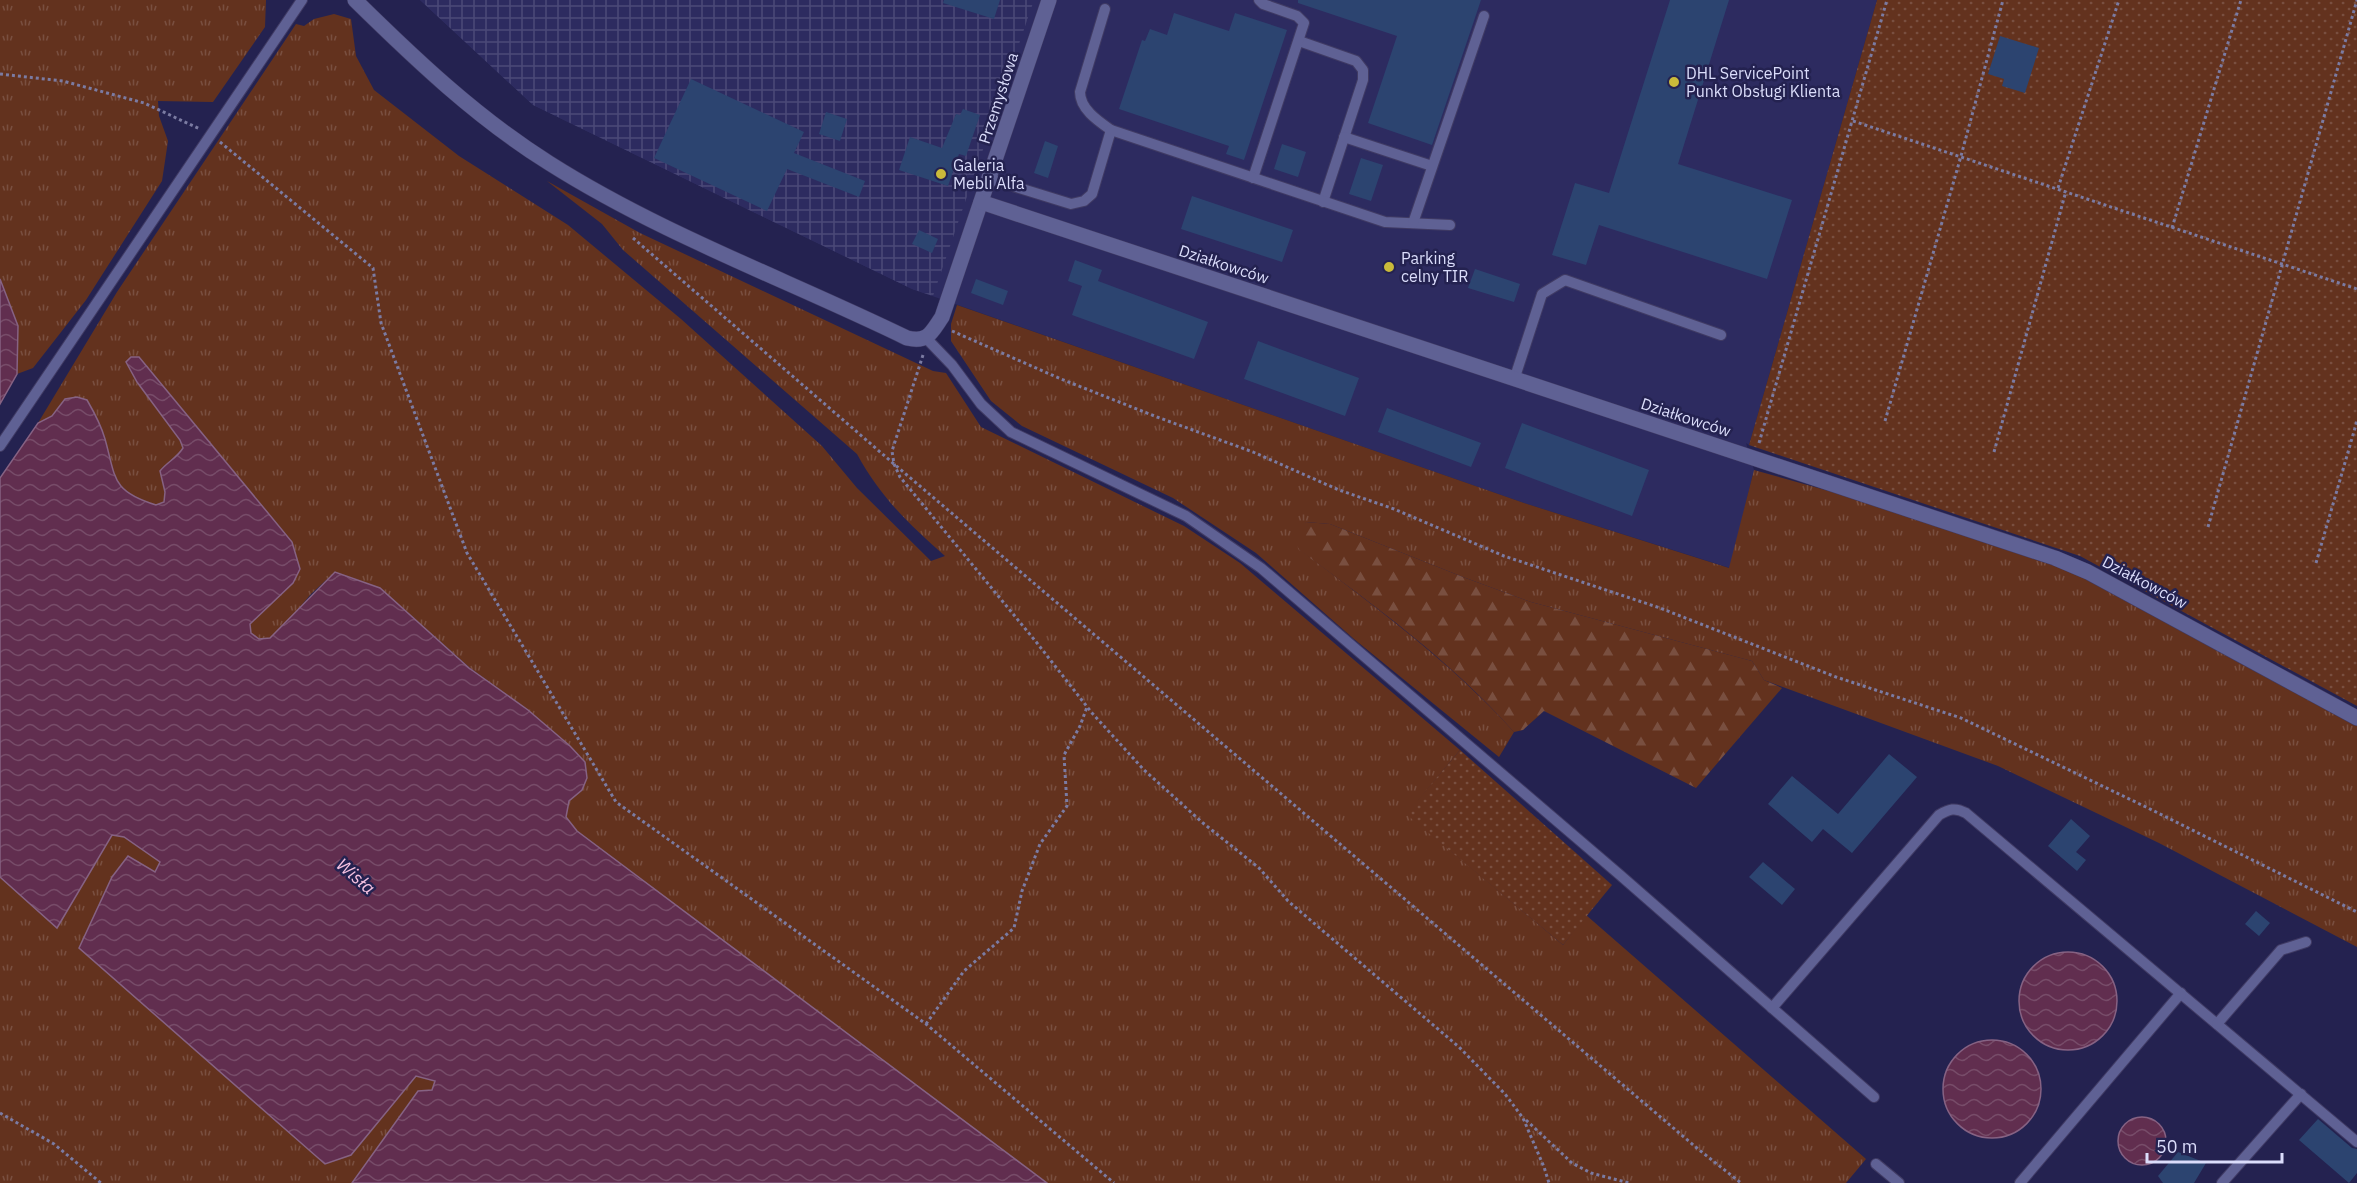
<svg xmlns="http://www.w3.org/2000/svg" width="2357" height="1183" font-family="'IBM Plex Sans',sans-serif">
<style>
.built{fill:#2d2b60}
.industrial{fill:url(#industrial-grid)}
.grass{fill:url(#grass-tufts)}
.forest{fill:url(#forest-firs)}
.garden{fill:url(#garden-dots)}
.water{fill:url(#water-waves);stroke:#866283;stroke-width:1.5}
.building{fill:#2c4470}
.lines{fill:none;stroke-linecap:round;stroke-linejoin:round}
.lane-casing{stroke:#403b64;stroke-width:12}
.street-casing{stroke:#403b64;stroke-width:16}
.path{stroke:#7b7ba2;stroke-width:3;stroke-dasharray:3 3;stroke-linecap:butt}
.lane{stroke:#5f6194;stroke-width:10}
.street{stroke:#5f6194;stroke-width:15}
.poi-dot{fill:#caba3a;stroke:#242250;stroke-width:2}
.labels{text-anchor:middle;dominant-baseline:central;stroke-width:5;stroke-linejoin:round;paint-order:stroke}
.poi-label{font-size:16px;fill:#dbddfb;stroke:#242250;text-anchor:start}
.street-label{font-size:16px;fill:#dbddfb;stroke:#242250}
.water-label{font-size:18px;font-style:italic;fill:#f7c3e2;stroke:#242250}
</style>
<defs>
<pattern id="industrial-grid" width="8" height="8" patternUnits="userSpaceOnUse" patternTransform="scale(1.5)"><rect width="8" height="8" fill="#2d2b60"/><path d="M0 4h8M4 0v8" fill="none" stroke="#4b4978"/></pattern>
<pattern id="grass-tufts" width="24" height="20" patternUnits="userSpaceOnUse" patternTransform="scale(1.5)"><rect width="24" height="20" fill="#63321e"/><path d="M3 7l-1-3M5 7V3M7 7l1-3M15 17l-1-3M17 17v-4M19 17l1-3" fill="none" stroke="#794f40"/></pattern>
<pattern id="forest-firs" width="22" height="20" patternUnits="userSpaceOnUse" patternTransform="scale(1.5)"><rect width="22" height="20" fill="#63321e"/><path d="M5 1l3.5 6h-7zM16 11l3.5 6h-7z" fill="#794f40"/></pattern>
<pattern id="garden-dots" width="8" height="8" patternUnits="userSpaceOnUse" patternTransform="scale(1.5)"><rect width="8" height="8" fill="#63321e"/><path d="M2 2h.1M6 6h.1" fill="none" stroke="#794f40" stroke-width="1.8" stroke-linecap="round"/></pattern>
<pattern id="water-waves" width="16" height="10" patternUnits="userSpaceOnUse" patternTransform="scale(1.5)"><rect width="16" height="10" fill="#612e4f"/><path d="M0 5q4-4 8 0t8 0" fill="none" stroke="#774c69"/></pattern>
</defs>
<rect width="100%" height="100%" fill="#242250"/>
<polygon class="built" points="420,0 1877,0 1749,445 1746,443 1754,470 1730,568 1524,503 912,289 533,105"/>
<polygon class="industrial" points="420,0 1034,0 933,296 912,289 533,105"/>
<g class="grass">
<polygon points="0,0 266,0 265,27 213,102 158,101 159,116 168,141 162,181 86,300 33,368 17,374 18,326 0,279"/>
<path d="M334 14 351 19 356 56 374 90 459 156 568 225 681 319 822 446 857 488 931 561 945 556C908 523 881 498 857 454L623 250 602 224 547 181 640 233 933 371 946 373 981 427 1184 526 1240 563 1460 750 1407 814 1563 945 1586 915 1866 1159 1846 1183H1047L577 831 566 817 569 800 585 762 570 746 528 710 470 668 380 588 335 572 311 594 283 627 270 638 259 639 251 633 250 624 293 583 161 412C168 424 179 435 183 448 177 458 167 462 160 471L165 492 164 502 156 505C101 488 114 460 95 415L65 399 52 416 38 423 117 292 296 24 304 26 314 19Z"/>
<path d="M957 305 1524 503 1729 568 1754 470 2011 542 2134 603 2357 725V947L2159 843 1998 766 1764 680 1752 661 1531 602 1463 577 1330 524 1306 522 1299 549C1374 606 1450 661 1514 732L1499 757 1354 639 1256 553 1173 498 1022 426 991 401 951 341V324Z"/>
<polygon points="112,835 124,837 160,862 155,872 128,857 112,877 79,948 351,1155 416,1076 435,1081 432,1090 418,1091 352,1183 0,1183 0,877 57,928"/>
</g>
<path class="forest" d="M1306 522 1330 524 1463 577 1531 602 1752 661 1764 680 1782 688 1696 788 1544 711 1523 730 1514 732C1450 660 1375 606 1298 549L1297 536Z"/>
<g class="garden">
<polygon points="1877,0 2357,0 2357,706 2080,556 1749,445"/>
<polygon points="1460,750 1612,885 1563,945 1406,814"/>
</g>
<g class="water">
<polygon points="0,279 18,326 17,374 0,404"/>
<path d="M131 357H139L292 542 300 569 293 583 250 624 251 633 259 639 270 638 335 572 380 588 469 668 528 710 570 746 585 762 587 778 582 790 569 801 566 817 577 831 1047 1183H352L418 1091 432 1090 435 1081 416 1076 351 1155 325 1164 79 948 112 877 128 856 155 872 160 862 124 837 112 835 57 928 0 877V478L38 423 52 416 65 399 77 397 87 400C94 412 101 425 105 439 116 478 111 491 156 505L164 502 165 492 160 471C167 462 177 458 183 448L180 440 137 382 126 362Z"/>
<circle cx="2068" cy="1001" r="49"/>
<circle cx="1992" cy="1089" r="49"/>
<circle cx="2142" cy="1141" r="24"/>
</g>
<g class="building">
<polygon points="944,0 1000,0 994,19 943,3"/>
<polygon points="1298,0 1481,0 1432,145 1368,123 1397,36 1298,3"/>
<polygon points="1670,0 1729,0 1678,164 1792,200 1767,279 1599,225 1586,265 1552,255 1575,183 1609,193"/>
<polygon points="1174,13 1229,31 1235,13 1287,30 1244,160 1226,154 1229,146 1119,109 1142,40 1145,41 1150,29 1167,35"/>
<polygon points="2000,36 2039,48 2025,93 2002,86 2004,79 1988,74"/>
<polygon points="691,79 804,132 794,153 865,181 859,197 787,169 767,211 654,158"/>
<polygon points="963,109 980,115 966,156 959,154 948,186 899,170 910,137 942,148 956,114 960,115"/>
<polygon points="826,112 847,119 840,141 819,134"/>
<polygon points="1045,141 1058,146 1048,178 1034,173"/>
<polygon points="1282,144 1306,152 1298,177 1274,169"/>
<polygon points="1361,158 1383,165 1371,201 1349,194"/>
<polygon points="1192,196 1293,230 1282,262 1181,229"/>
<polygon points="919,230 938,239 932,253 912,244"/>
<polygon points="1075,260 1102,270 1098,281 1208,322 1194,359 1072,315 1082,286 1068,281"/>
<polygon points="1475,269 1520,284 1514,302 1468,288"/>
<polygon points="976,279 1008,291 1003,305 971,293"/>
<polygon points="1258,341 1359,378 1345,416 1244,379"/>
<polygon points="1387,408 1481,443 1471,467 1378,432"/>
<polygon points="1522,423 1649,470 1632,516 1505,468"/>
<polygon points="1889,754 1917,777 1852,853 1823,829 1812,842 1768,804 1792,776 1838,814"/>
<polygon points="2071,819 2090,836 2076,852 2086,860 2077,871 2048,846"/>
<polygon points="1763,862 1795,889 1782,905 1749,877"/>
<polygon points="2256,911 2270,923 2259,936 2245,924"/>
<polygon points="2318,1119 2352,1148 2357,1149 2357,1173 2349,1183 2299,1140"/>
<polygon points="2178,1152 2206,1163 2194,1183 2163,1183 2158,1176"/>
</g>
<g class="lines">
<g class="lane-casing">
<g id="lane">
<path d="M1105 9 1080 92C1080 109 1098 121 1111 130"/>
<polyline points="1299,41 1356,61 1363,70 1363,80 1323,202"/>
<polyline points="1344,137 1432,166"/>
<polyline points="1253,178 1304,23 1297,16 1263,4 1259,0"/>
<polyline points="990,179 1071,204 1084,201 1092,194 1111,130 1385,222 1450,225"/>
<polyline points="1413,223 1484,16"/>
<polyline points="926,338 952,365 981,404 1011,432 1186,516 1261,568 1620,875 1874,1097"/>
<polyline points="1514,380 1542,294 1565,280 1721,335"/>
<polyline points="0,446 302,0"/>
<path d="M1772 1008 1939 815C1949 809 1955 807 1966 813L2357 1142"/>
<polyline points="2217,1024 2281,950 2306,942"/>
<polyline points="1876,1164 1899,1183"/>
<polyline points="2020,1183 2181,993"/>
<polyline points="2222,1183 2301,1094"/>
</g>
</g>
<g class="street-casing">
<g id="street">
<path d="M355 0C415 59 477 118 549 163 661 234 788 280 907 338 928 343 931 333 942 317L1049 0"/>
<polyline points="981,202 2055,558 2088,572 2357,718"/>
</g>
</g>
<g class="path">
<polyline points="0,74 63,81 144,103 200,129"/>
<polyline points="1853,121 2357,289"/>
<polyline points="220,142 373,268 381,323 467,553 616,802 926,1024 1114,1183"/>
<polyline points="2058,188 2119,0"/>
<polyline points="2172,228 2241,0"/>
<polyline points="633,238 894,464 1698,1149 1741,1183"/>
<polyline points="952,331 1061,379 1157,417 1253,452 1339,490 1394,509 1504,556 1660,608 1836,677 1961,718 2146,807 2357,912"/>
<polyline points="923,355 892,451 894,464 900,477 1037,643 1092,713 1144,770 1203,823 1259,868 1288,901 1459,1047 1505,1094 1523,1118 1544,1167 1549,1183"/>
<polyline points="1885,421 1961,156 2003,0"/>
<polyline points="1759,443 1887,0"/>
<polyline points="1994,452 2066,191"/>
<polyline points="2208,527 2357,0"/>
<polyline points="2316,563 2357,421"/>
<polyline points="926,1024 964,971 1014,928 1022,891 1040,844 1067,806 1064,755 1080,726 1087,707"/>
<polyline points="0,1113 54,1144 101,1183"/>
<polyline points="1526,1120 1572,1163 1591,1173 1629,1183"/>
</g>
<use href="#lane" class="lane"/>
<use href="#street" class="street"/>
</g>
<g class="poi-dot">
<circle cx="1674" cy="82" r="6"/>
<circle cx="941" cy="174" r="6"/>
<circle cx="1389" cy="267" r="6"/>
</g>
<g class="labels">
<g class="poi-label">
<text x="1686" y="73">DHL ServicePoint<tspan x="1686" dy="18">Punkt Obsługi Klienta</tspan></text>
<text x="953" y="165">Galeria<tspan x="953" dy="18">Mebli Alfa</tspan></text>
<text x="1401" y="258">Parking<tspan x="1401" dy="18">celny TIR</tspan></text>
</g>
<g class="street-label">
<text transform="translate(998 98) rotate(-72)">Przemysłowa</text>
<text transform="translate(1224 264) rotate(18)">Działkowców</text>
<text transform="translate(1686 417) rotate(18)">Działkowców</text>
<text transform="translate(2145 582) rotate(28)">Działkowców</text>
</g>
<g class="water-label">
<text transform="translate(356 876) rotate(41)">Wisła</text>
</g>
</g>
<path d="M2147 1153v9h135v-9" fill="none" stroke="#dbddfb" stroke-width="3"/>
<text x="2156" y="1153" font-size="18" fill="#dbddfb" stroke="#242250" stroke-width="4.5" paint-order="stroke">50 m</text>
</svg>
